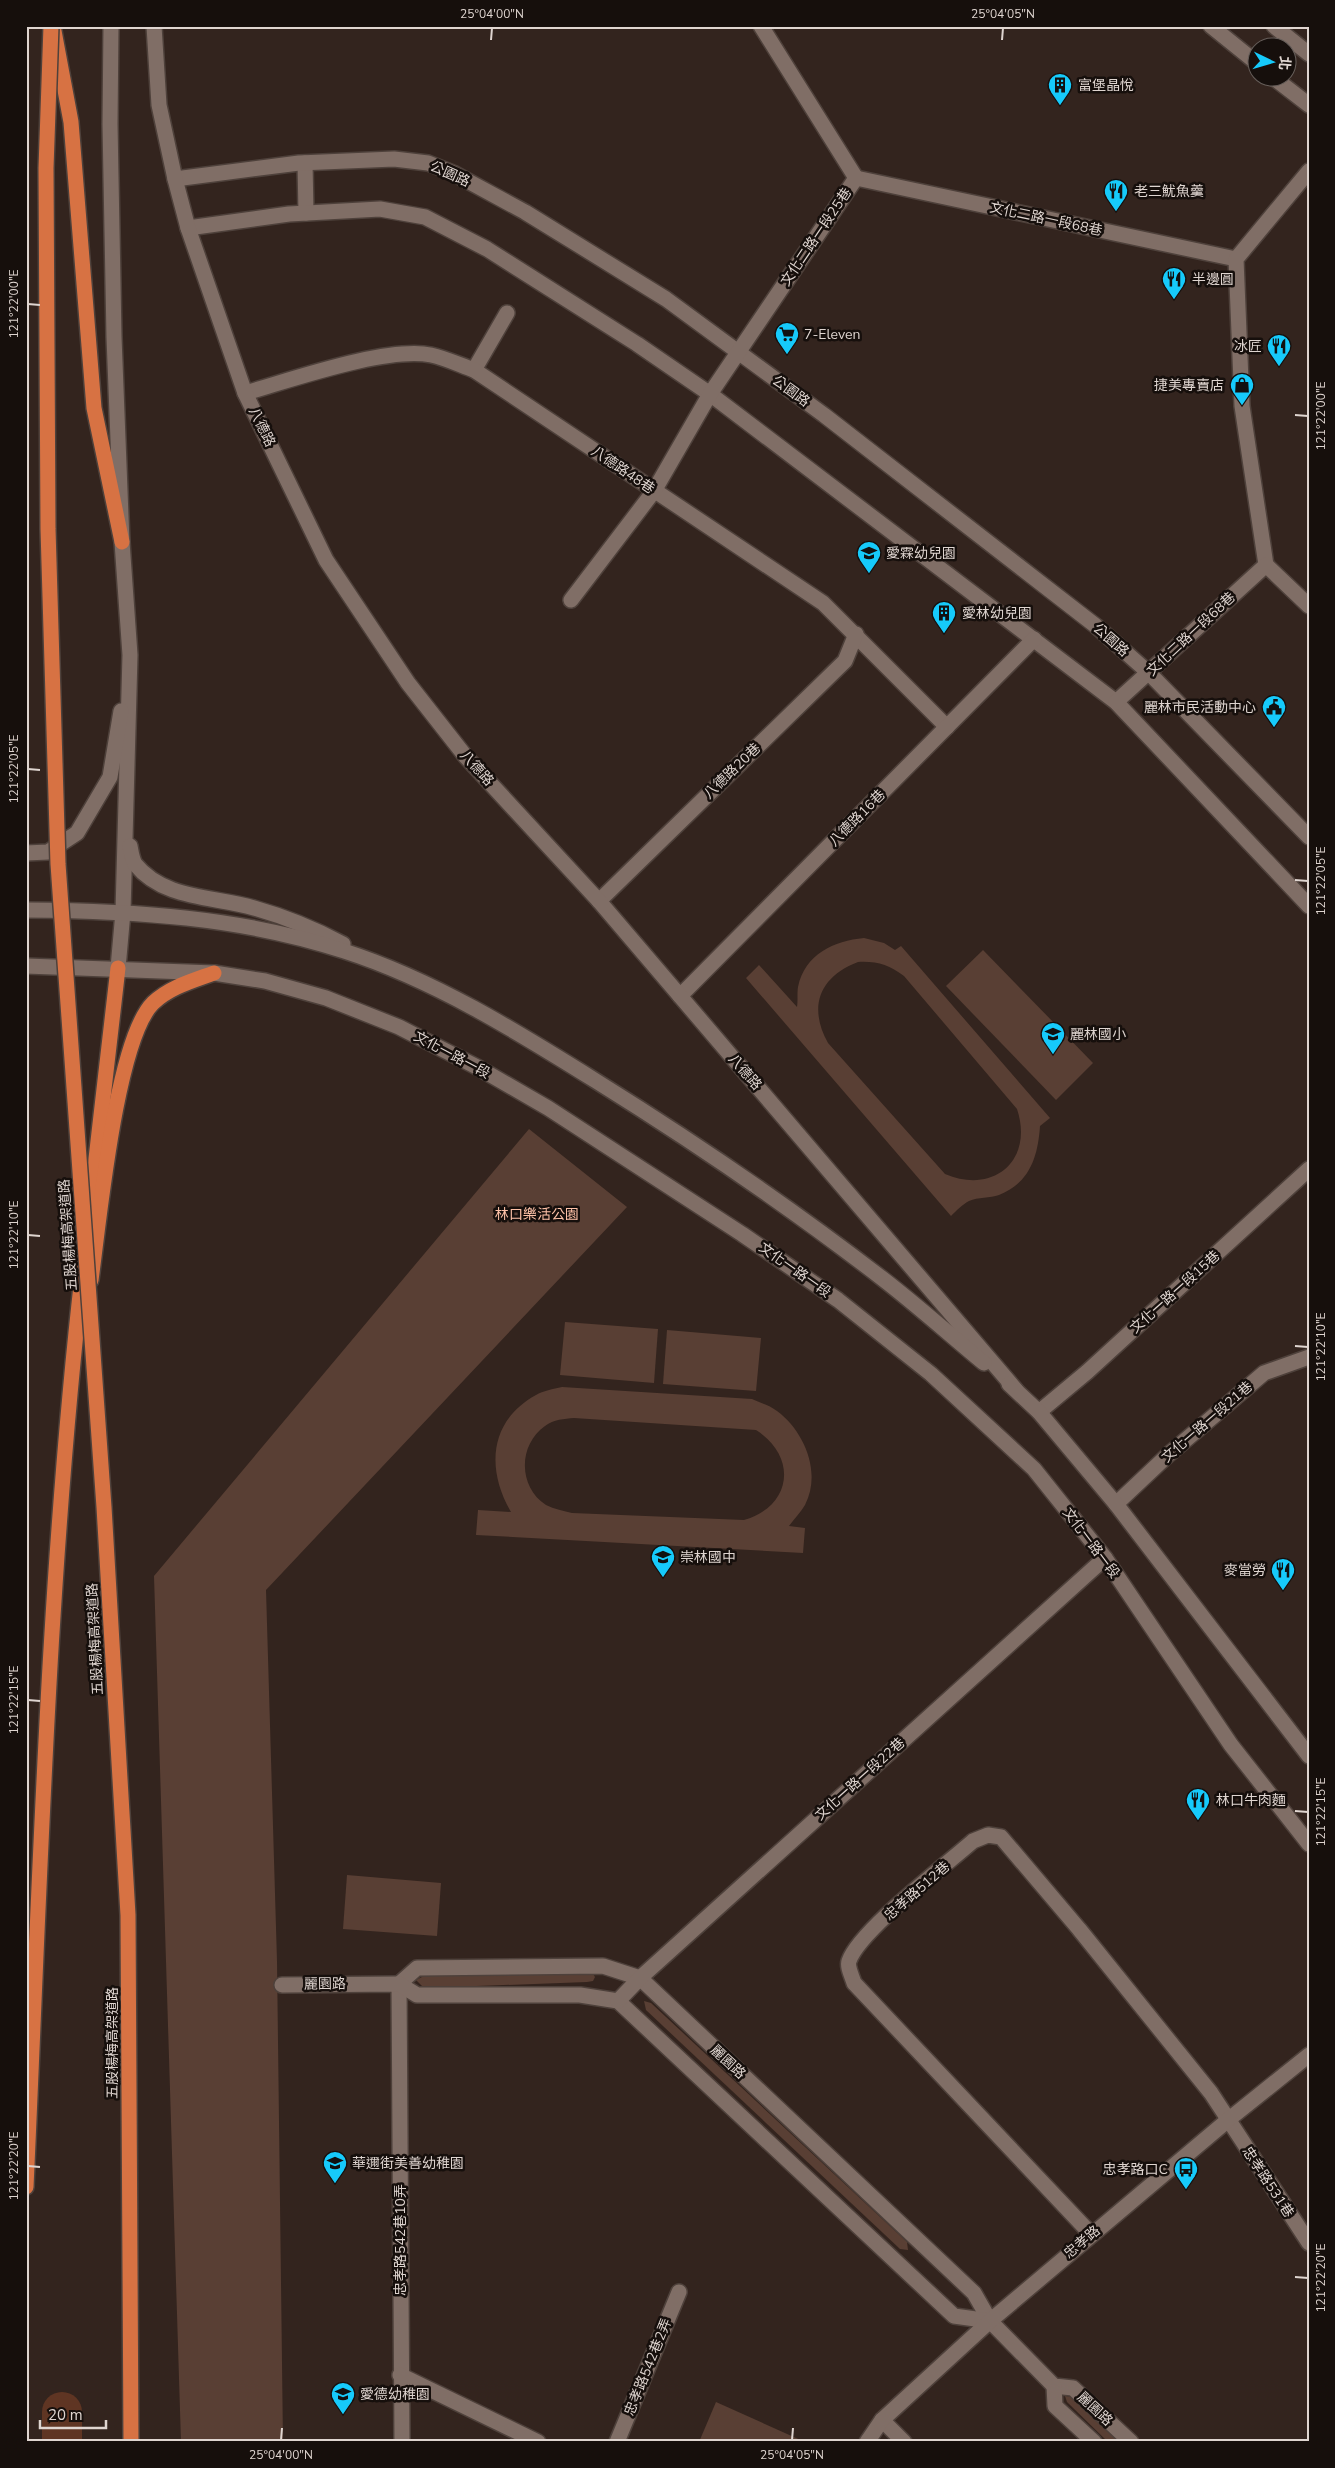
<svg xmlns="http://www.w3.org/2000/svg" width="1335" height="2468" font-family="'Nunito Sans','Noto Sans TC',sans-serif">
<style>
.green{fill:#593f34;fill-rule:evenodd}
.lines{fill:none;stroke-linecap:round;stroke-linejoin:round}
.river{stroke:#5f3523;stroke-width:40}
.street-casing{stroke:#4e413b;stroke-width:18}
.secondary-casing{stroke:#4e413b;stroke-width:18}
.highway-casing{stroke:#4e413b;stroke-width:18}
.street{stroke:#806e66;stroke-width:15}
.secondary{stroke:#806e66;stroke-width:15}
.highway{stroke:#d77243;stroke-width:15}
.highway-bridge-casing{stroke:#4e413b;stroke-width:18;stroke-linecap:butt}
.highway-bridge{stroke:#d77243;stroke-width:15}
.ticks{fill:none;stroke:#dfd5d0;stroke-width:2}
.labels{text-anchor:middle;dominant-baseline:central;stroke-width:5;stroke-linejoin:round;paint-order:stroke}
.poi-label{font-size:14px;fill:#dfd5d0;stroke:#160f0c;text-anchor:start}
.street-label{font-size:14px;fill:#dfd5d0;stroke:#160f0c}
.park-label{font-size:14px;fill:#fec2a8;stroke:#160f0c}
.neatline{fill:none;stroke:#dfd5d0;stroke-width:2}
.ticks-label{font-size:12px;text-anchor:middle;fill:#dfd5d0}
</style>
<rect width="100%" height="100%" fill="#33241e"/>
<g class="green">
<path d="M864 938 884 943 895 950 901 946 1050 1118 1040 1126C1038 1156 1030 1183 999 1195 990 1198 978 1197 969 1201 963 1204 956 1211 951 1216L746 978 759 965 797 1007C798 1001 797 993 798 987 805 954 834 941 864 938ZM858 962C877 961 889 965 904 976L1017 1109C1034 1160 994 1195 945 1174L828 1043C808 1007 819 977 858 962Z"/>
<polygon points="983,950 1093,1063 1056,1100 946,986"/>
<polygon points="529,1129 627,1207 266,1590 277,1961 283,2442 181,2442 154,1576"/>
<polygon points="565,1322 658,1329 654,1383 560,1375"/>
<polygon points="667,1330 761,1338 756,1391 663,1384"/>
<path d="M562 1387 752 1399C760 1403 770 1405 777 1411 804 1431 822 1472 805 1505 801 1512 794 1519 789 1526L805 1528 803 1553 476 1535 478 1510 511 1512C486 1469 489 1421 536 1395 543 1391 553 1389 562 1387ZM574 1418 756 1430C798 1457 792 1506 744 1520L572 1513C564 1511 554 1509 546 1505 518 1487 518 1445 545 1426 554 1419 564 1419 574 1418Z"/>
<polygon points="347,1875 441,1883 437,1936 343,1929"/>
<polygon points="592,1972 595,1977 593,1981 587,1982 424,1988 416,1980 426,1975"/>
<polygon points="644,2001 651,2003 907,2242 908,2250 900,2249 646,2010"/>
<polygon points="1065,2396 1072,2397 1119,2442 1108,2442 1067,2402"/>
<polygon points="716,2402 805,2442 699,2442"/>
</g>
<g class="lines">
<polyline class="river" points="62,2412 62,2442"/>
<g class="street-casing">
<g id="street">
<polyline points="305,163 306,213"/>
<polyline points="856,178 1236,259"/>
<polyline points="175,179 299,163 394,159 428,163 453,173 525,212 666,299 824,415 1096,626 1149,673 1309,837"/>
<polyline points="188,228 289,214 380,209 425,217 487,249 637,344 710,394 1116,702 1309,906"/>
<polyline points="474,370 507,313"/>
<path d="M245 393C291 380 387 346 431 355 445 358 460 365 474 370L823 603 947 727"/>
<polyline points="1266,565 1242,406 1236,259 1309,171"/>
<polyline points="571,600 654,491 710,394 856,178 761,26"/>
<polyline points="1116,702 1266,565 1309,606"/>
<polyline points="599,901 845,661 856,634"/>
<polyline points="680,996 1034,639"/>
<polyline points="1039,1412 1087,1372 1309,1169"/>
<polyline points="1116,1504 1168,1455 1264,1373 1309,1357"/>
<polyline points="399,1984 417,1968 603,1966 640,1978 974,2293 990,2321 1054,2386 1073,2388 1131,2442"/>
<polyline points="399,1984 402,2442"/>
<polyline points="282,1985 399,1984 417,1995 580,1995 618,2001 954,2316 990,2321"/>
<polyline points="618,2001 640,1978 1105,1558"/>
<path d="M1091 2234 854 1983C852 1976 847 1967 849 1961 859 1931 946 1865 973 1841L988 1835 1001 1837 1079 1929 1211 2093 1309 2243"/>
<polyline points="400,2375 538,2442"/>
<polyline points="1054,2386 1055,2406 1094,2442"/>
<polyline points="882,2420 904,2442"/>
<polyline points="617,2442 679,2292"/>
</g>
</g>
<g class="secondary-casing">
<g id="secondary">
<polyline points="111,26 110,124 114,337 122,542 130,655 123,912 118,968"/>
<polyline points="154,26 159,105 175,179 188,228 245,393 326,560 408,683 466,757 599,901 1016,1390"/>
<polyline points="1211,26 1258,64"/>
<polyline points="1274,26 1309,54"/>
<polyline points="1274,78 1309,105"/>
<path d="M130 846C131 851 132 859 135 864 164 900 214 896 254 908 286 917 313 928 343 944"/>
<polyline points="26,853 48,852 77,833 110,777 121,711"/>
<path d="M26 910C134 911 241 917 344 951 434 980 516 1031 596 1081 694 1142 791 1208 883 1279 918 1306 950 1335 984 1363"/>
<polyline points="26,966 214,973 265,981 326,998 399,1027 477,1067 548,1108 742,1234 838,1300 931,1374 1034,1469 1105,1558 1231,1745 1309,1844"/>
<polyline points="1009,1384 1039,1412 1116,1504 1309,1756"/>
<polyline points="867,2442 882,2420 990,2321 1228,2120 1309,2055"/>
</g>
</g>
<g class="highway-casing">
<g id="highway">
<polyline points="54,31 71,122 94,408 122,542"/>
<polyline points="88,1228 118,968"/>
<path d="M91 1280C99 1223 116 1040 153 1003 170 987 192 981 214 973"/>
<path d="M26 2187C40 1881 48 1573 83 1268"/>
</g>
</g>
<use href="#street" class="street"/>
<use href="#secondary" class="secondary"/>
<use href="#highway" class="highway"/>
<g class="highway-bridge-casing">
<polyline id="highway-bridge" points="51,26 46,168 48,529 58,864 104,1507 128,1915 131,2442"/>
</g>
<use href="#highway-bridge" class="highway-bridge"/>
</g>
<path class="ticks" d="M491 40 492 28M1002 40 1003 28M28 304 40 305M1295 415 1308 416M28 769 40 770M1295 880 1308 881M28 1235 40 1236M1295 1346 1308 1347M28 1700 40 1701M1295 1811 1308 1812M28 2166 40 2167M1295 2277 1308 2278M281 2440 282 2428M792 2440 793 2428"/>
<defs>
<g id="building-pin" transform="scale(1.25)"><path d="M0 17L-7.5 6A9.5 9.5 0 1 1 7.5 6Z" fill="#16cafb" stroke="#160f0c"/><path d="M-4-6H4V6H1V3H-1V6H-4ZM-2.5-4.3h1.7v1.8h-1.7ZM.8-4.3h1.7v1.8H.8ZM-2.5-1h1.7V.8h-1.7ZM.8-1h1.7V.8H.8Z" fill="#111"/></g>
<g id="restaurant-pin" transform="scale(1.25)"><path d="M0 17L-7.5 6A9.5 9.5 0 1 1 7.5 6Z" fill="#16cafb" stroke="#160f0c"/><path d="M-5-6h1v4h1v-4h1v4h1v-4h1v5L-1.5 .5V6h-2V.5L-5-1ZM5-6V6H3V1.5H1.5Q1.5-4 5-6Z" fill="#111"/></g>
<g id="supermarket-pin" transform="scale(1.25)"><path d="M0 17L-7.5 6A9.5 9.5 0 1 1 7.5 6Z" fill="#16cafb" stroke="#160f0c"/><path d="M-6-5.5h2.5l.6 2H6L4.5 2H-2.5L-4.4-4H-6ZM-1.5 3.2a1.3 1.3 0 1 0 .1 0ZM3 3.2a1.3 1.3 0 1 0 .1 0Z" fill="#111"/></g>
<g id="shop-pin" transform="scale(1.25)"><path d="M0 17L-7.5 6A9.5 9.5 0 1 1 7.5 6Z" fill="#16cafb" stroke="#160f0c"/><path d="M-5-2.5h2.3a2.7 3.5 0 0 1 5.4 0H5L5.5 6h-11ZM-1.5-2.5h3a1.5 2.3 0 0 0-3 0Z" fill="#111"/></g>
<g id="school-pin" transform="scale(1.25)"><path d="M0 17L-7.5 6A9.5 9.5 0 1 1 7.5 6Z" fill="#16cafb" stroke="#160f0c"/><path d="M0-5L7-2L0 1L-7-2ZM-4 1L0 2.5L4 1V4Q0 6-4 4Z" fill="#111"/></g>
<g id="civic-pin" transform="scale(1.25)"><path d="M0 17L-7.5 6A9.5 9.5 0 1 1 7.5 6Z" fill="#16cafb" stroke="#160f0c"/><path d="M-.6-6.5H3V-4.5H.6V-3L4-1V1h2V6H-6V1h2V-1L-.6-3ZM-1.2 2.5V6h2.4V2.5Z" fill="#111"/></g>
<g id="bus-pin" transform="scale(1.25)"><path d="M0 17L-7.5 6A9.5 9.5 0 1 1 7.5 6Z" fill="#16cafb" stroke="#160f0c"/><path d="M-5-6H5V4H4V6H2V4H-2V6H-4V4H-5ZM-3.5-4V0h7V-4ZM-3.5 1.2v1.5H-2V1.2ZM2 1.2v1.5H3.5V1.2Z" fill="#111"/></g>
</defs>
<g fill-rule="evenodd">
<use href="#building-pin" x="1060" y="85"/>
<use href="#restaurant-pin" x="1116" y="191"/>
<use href="#restaurant-pin" x="1174" y="279"/>
<use href="#supermarket-pin" x="787" y="334"/>
<use href="#restaurant-pin" x="1279" y="346"/>
<use href="#shop-pin" x="1242" y="385"/>
<use href="#school-pin" x="869" y="553"/>
<use href="#building-pin" x="944" y="613"/>
<use href="#civic-pin" x="1274" y="707"/>
<use href="#school-pin" x="1053" y="1034"/>
<use href="#school-pin" x="663" y="1557"/>
<use href="#restaurant-pin" x="1283" y="1570"/>
<use href="#restaurant-pin" x="1198" y="1800"/>
<use href="#school-pin" x="335" y="2163"/>
<use href="#bus-pin" x="1186" y="2169"/>
<use href="#school-pin" x="343" y="2394"/>
</g>
<g class="labels">
<g class="poi-label">
<text x="1078" y="85">富堡晶悅</text>
<text x="1134" y="191">老三魷魚羹</text>
<text x="1192" y="279">半邊圓</text>
<text x="804" y="334">7-Eleven</text>
<text x="1262" y="346" text-anchor="end">冰匠</text>
<text x="1224" y="385" text-anchor="end">捷美專賣店</text>
<text x="886" y="553">愛霖幼兒園</text>
<text x="962" y="613">愛林幼兒園</text>
<text x="1256" y="707" text-anchor="end">麗林市民活動中心</text>
<text x="1070" y="1034">麗林國小</text>
<text x="680" y="1557">崇林國中</text>
<text x="1266" y="1570" text-anchor="end">麥當勞</text>
<text x="1216" y="1800">林口牛肉麵</text>
<text x="352" y="2163">華邇街美善幼稚園</text>
<text x="1168" y="2169" text-anchor="end">忠孝路口C</text>
<text x="360" y="2394">愛德幼稚園</text>
</g>
<g class="street-label">
<text transform="translate(450 174) rotate(24)">公園路</text>
<text transform="translate(1046 219) rotate(12)">文化二路一段68巷</text>
<text transform="translate(816 237) rotate(-56)">文化二路一段25巷</text>
<text transform="translate(791 391) rotate(36)">公園路</text>
<text transform="translate(262 427) rotate(64)">八德路</text>
<text transform="translate(623 470) rotate(34)">八德路48巷</text>
<text transform="translate(1191 634) rotate(-43)">文化二路一段68巷</text>
<text transform="translate(1111 640) rotate(41)">公園路</text>
<text transform="translate(477 768) rotate(48)">八德路</text>
<text transform="translate(732 771) rotate(-44)">八德路20巷</text>
<text transform="translate(857 818) rotate(-45)">八德路16巷</text>
<text transform="translate(452 1055) rotate(28)">文化一路一段</text>
<text transform="translate(745 1072) rotate(49)">八德路</text>
<text transform="translate(68 1235) rotate(-94)">五股楊梅高架道路</text>
<text transform="translate(795 1270) rotate(35)">文化一路一段</text>
<text transform="translate(1175 1292) rotate(-42)">文化一路一段15巷</text>
<text transform="translate(1207 1422) rotate(-41)">文化一路一段21巷</text>
<text transform="translate(1091 1543) rotate(53)">文化一路一段</text>
<text transform="translate(95 1639) rotate(-93)">五股楊梅高架道路</text>
<text transform="translate(860 1779) rotate(-42)">文化一路一段22巷</text>
<text transform="translate(917 1891) rotate(-41)">忠孝路512巷</text>
<text transform="translate(325 1984) rotate(-1)">麗園路</text>
<text transform="translate(112 2043) rotate(-90)">五股楊梅高架道路</text>
<text transform="translate(728 2062) rotate(43)">麗園路</text>
<text transform="translate(1268 2182) rotate(57)">忠孝路531巷</text>
<text transform="translate(400 2240) rotate(-90)">忠孝路542巷10弄</text>
<text transform="translate(1082 2242) rotate(-40)">忠孝路</text>
<text transform="translate(648 2367) rotate(-68)">忠孝路542巷2弄</text>
<text transform="translate(1095 2409) rotate(43)">麗園路</text>
</g>
<g class="park-label">
<text x="537" y="1214">林口樂活公園</text>
</g>
</g>
<rect width="1335" height="2468" fill="none" stroke="#160f0c" stroke-width="55"/>
<g transform="translate(1272 62) rotate(95)"><circle r="24" fill="#160f0c" stroke="#665e5a"/>
<path d="M0-4L9 19L0 12L-9 19Z" fill="#16cafb"/>
<text y="-8" font-size="14" font-weight="bold" text-anchor="middle" fill="#dfd5d0">北</text>
</g>
<path d="M40 2420v8h66v-8" fill="none" stroke="#dfd5d0" stroke-width="2.5"/>
<text x="48" y="2420" font-size="15" fill="#dfd5d0" stroke="#160f0c" stroke-width="4" paint-order="stroke">20 m</text>
<rect x="28" y="28" width="1280" height="2412" class="neatline"/>
<g class="ticks-label">
<text x="492" y="18">25°04'00"N</text>
<text x="1003" y="18">25°04'05"N</text>
<text transform="translate(14 304) rotate(-90)" y="4">121°22'00"E</text>
<text transform="translate(1321 416) rotate(-90)" y="4">121°22'00"E</text>
<text transform="translate(14 769) rotate(-90)" y="4">121°22'05"E</text>
<text transform="translate(1321 881) rotate(-90)" y="4">121°22'05"E</text>
<text transform="translate(14 1235) rotate(-90)" y="4">121°22'10"E</text>
<text transform="translate(1321 1347) rotate(-90)" y="4">121°22'10"E</text>
<text transform="translate(14 1700) rotate(-90)" y="4">121°22'15"E</text>
<text transform="translate(1321 1812) rotate(-90)" y="4">121°22'15"E</text>
<text transform="translate(14 2166) rotate(-90)" y="4">121°22'20"E</text>
<text transform="translate(1321 2278) rotate(-90)" y="4">121°22'20"E</text>
<text x="281" y="2459">25°04'00"N</text>
<text x="792" y="2459">25°04'05"N</text>
</g>
</svg>
